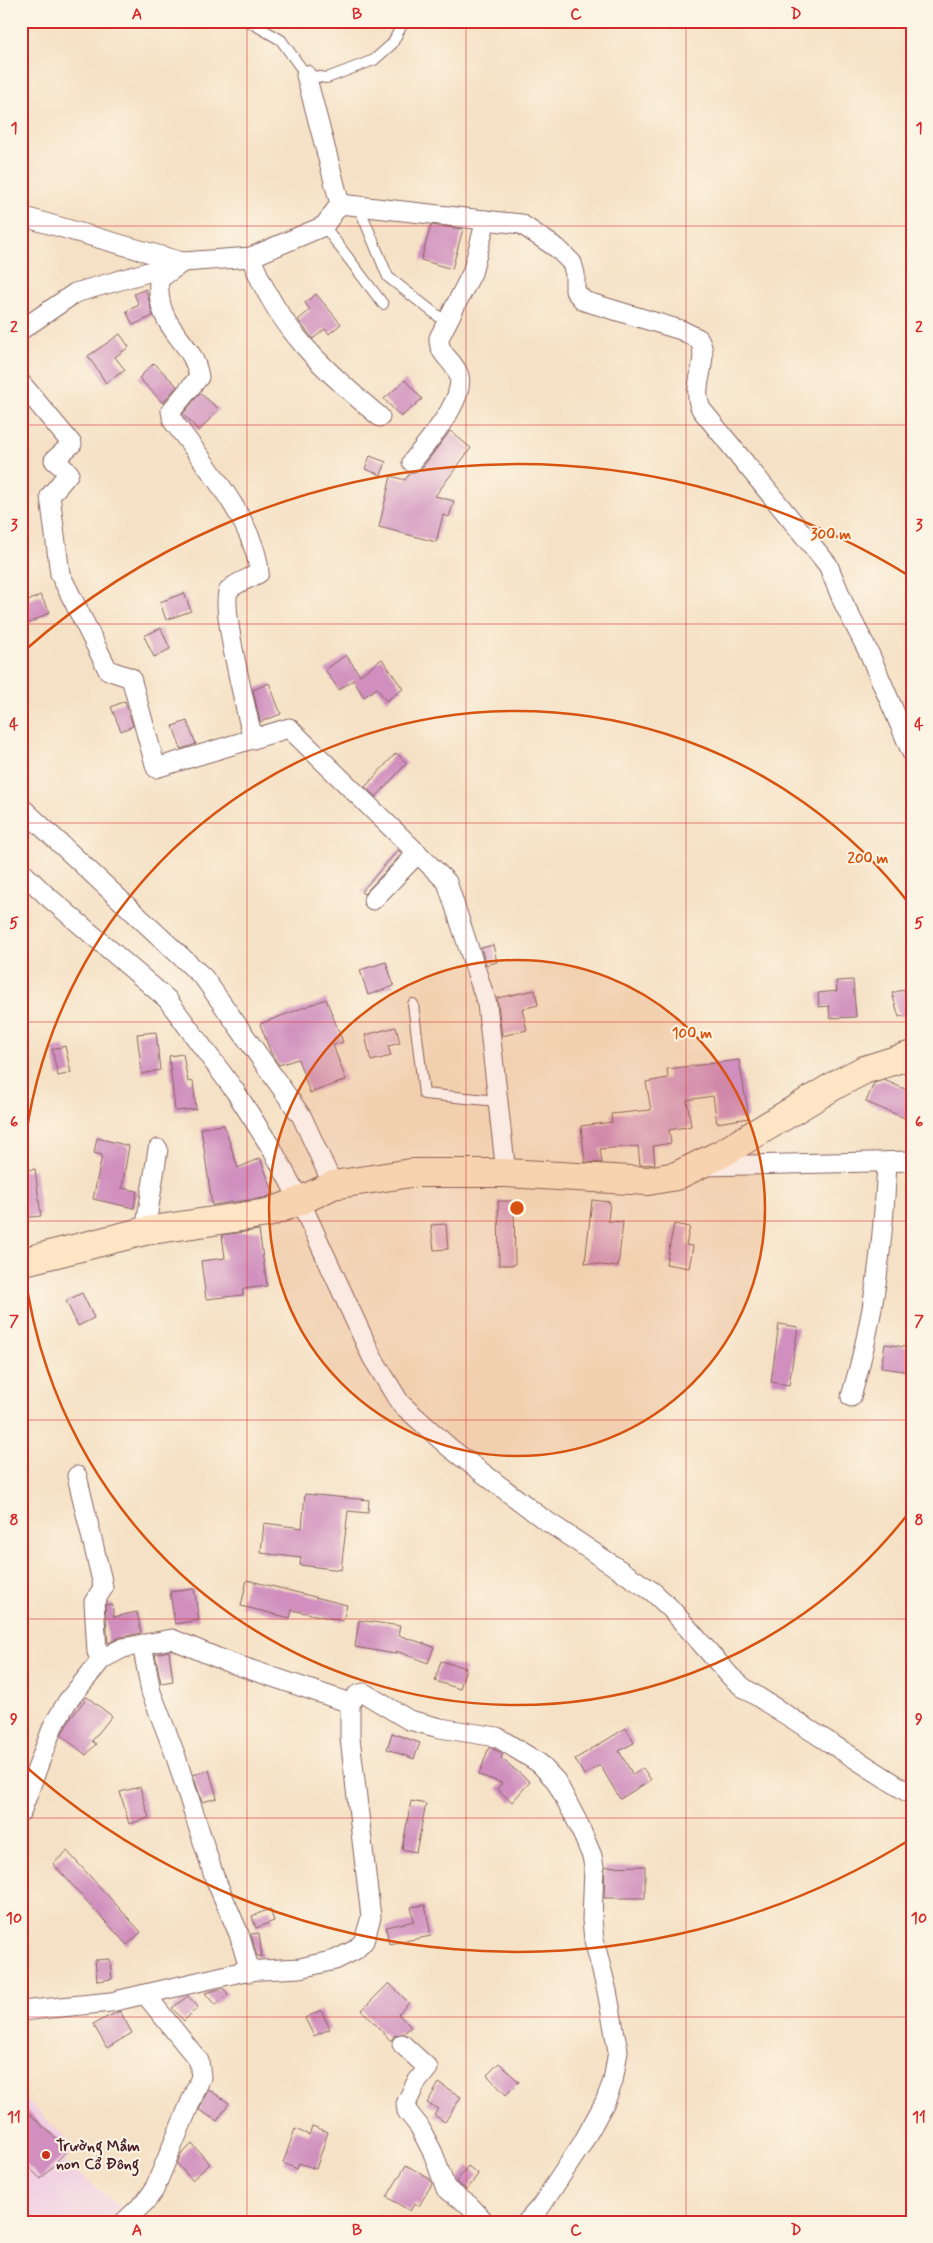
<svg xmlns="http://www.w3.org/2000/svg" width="933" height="2243" font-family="Mynerve,sans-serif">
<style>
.built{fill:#f1d0e2}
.building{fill:#d08fbe}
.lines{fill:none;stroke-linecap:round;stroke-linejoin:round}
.lane-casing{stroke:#866361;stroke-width:12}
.street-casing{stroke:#866361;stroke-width:21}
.secondary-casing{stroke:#866361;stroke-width:30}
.lane{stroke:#fff;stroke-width:10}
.street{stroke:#fff;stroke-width:19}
.secondary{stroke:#fde5c5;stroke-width:28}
.grid{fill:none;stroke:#d62828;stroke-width:1;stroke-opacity:0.55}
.ring{fill:none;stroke:#d8530f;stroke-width:2.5}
.poi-dot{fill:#c8321e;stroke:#fcf5e5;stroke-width:2}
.labels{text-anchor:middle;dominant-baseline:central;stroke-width:4;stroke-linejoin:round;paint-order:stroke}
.poi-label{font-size:16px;font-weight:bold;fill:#4a1f2b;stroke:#fcf5e5;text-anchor:start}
.centre{fill:#d8530f;stroke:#fcf5e5;stroke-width:2.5}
.ring-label{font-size:15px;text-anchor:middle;font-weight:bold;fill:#d8530f;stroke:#fcf5e5;stroke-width:4;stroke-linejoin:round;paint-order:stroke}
.neatline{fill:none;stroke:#d62828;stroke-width:2}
.grid-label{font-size:16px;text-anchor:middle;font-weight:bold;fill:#d62828}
</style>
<rect width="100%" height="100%" fill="#fcf5e5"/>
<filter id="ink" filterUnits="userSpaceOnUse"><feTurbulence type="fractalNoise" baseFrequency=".02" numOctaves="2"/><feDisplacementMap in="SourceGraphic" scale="10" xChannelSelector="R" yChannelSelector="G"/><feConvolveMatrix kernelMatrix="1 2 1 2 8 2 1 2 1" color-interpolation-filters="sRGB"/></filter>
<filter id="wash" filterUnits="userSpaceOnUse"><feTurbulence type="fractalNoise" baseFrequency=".0096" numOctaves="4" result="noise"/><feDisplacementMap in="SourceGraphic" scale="20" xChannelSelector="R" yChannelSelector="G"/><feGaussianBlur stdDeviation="1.12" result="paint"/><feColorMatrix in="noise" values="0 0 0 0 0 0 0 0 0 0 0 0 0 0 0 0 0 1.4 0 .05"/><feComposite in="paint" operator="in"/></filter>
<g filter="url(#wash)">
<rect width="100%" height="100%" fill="#f5e1c5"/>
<polygon class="built" points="21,2094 75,2148 65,2162 119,2207 114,2222 21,2222"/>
<g id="blocks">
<g class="building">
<polygon points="431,225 463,229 452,269 421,260"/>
<polygon points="146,289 153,316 133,325 126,311 139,305 134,294"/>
<polygon points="316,294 341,324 329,334 325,329 313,339 298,320 310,310 305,303"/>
<polygon points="120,334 129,347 115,357 125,370 106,383 88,356"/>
<polygon points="154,363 177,386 163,403 139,378"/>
<polygon points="405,380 422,399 401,417 384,399"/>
<polygon points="200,393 219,409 199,431 183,414"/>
<polygon points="450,431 471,448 435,496 454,501 449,517 443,515 436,542 379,527 391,476 405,480 410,473 421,469"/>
<polygon points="370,456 386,462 381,475 365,469"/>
<polygon points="184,593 191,611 166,620 160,602"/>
<polygon points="40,595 50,612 21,628 21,605"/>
<polygon points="161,628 170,649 154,657 144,636"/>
<polygon points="346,655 360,675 382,659 403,689 386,701 377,688 364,697 353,680 339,690 325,670"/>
<polygon points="269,683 281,714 260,722 253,690"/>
<polygon points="125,701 133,726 121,731 111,707"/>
<polygon points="187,721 196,744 181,749 173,726"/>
<polygon points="396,753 407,763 376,797 365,787"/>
<polygon points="398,850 402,854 364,894 361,892"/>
<polygon points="493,945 497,962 486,965 481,948"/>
<polygon points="386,962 394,986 368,995 360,970"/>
<polygon points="853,980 856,1017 830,1018 829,1006 819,1007 818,993 837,991 836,981"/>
<polygon points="912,987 912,1014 899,1017 892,993"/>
<polygon points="535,990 538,1005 522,1009 527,1030 502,1036 497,998"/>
<polygon points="326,999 343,1042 333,1045 346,1080 310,1093 298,1059 279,1065 271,1053 260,1024"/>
<polygon points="396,1027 400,1043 388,1046 391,1056 371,1061 365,1035"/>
<polygon points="156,1032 160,1070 142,1074 137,1034"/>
<polygon points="65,1046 71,1073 58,1076 52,1049"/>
<polygon points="183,1054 188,1082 193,1081 196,1109 175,1111 169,1056"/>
<polygon points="739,1060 749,1118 717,1123 713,1096 687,1100 691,1126 669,1130 671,1143 653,1146 655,1164 640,1165 638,1146 600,1149 602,1163 585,1162 581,1126 612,1122 611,1114 651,1110 646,1082 668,1078 667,1069"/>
<polygon points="884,1080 912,1092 912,1121 866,1102 874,1083"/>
<polygon points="224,1125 238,1168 260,1158 274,1194 264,1198 212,1205 201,1128"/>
<polygon points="97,1138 129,1146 122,1188 137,1191 134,1208 93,1199 102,1155 94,1153"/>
<polygon points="35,1169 41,1216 21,1218 21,1171"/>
<polygon points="592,1200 610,1202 608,1221 623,1222 618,1267 585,1263"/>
<polygon points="498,1201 514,1201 515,1265 499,1265"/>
<polygon points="446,1224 448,1249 434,1250 431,1225"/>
<polygon points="674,1224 690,1227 686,1245 693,1246 689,1268 666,1264"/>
<polygon points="259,1230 267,1286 243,1289 243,1295 206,1299 201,1261 225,1258 222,1235"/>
<polygon points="82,1293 94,1318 78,1326 66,1301"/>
<polygon points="779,1324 798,1327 789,1385 771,1382"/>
<polygon points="885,1344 912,1348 912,1372 881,1368"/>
<polygon points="305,1494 369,1500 368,1513 348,1511 341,1570 300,1565 301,1558 261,1553 264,1523 302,1528"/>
<polygon points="247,1580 347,1605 343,1621 292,1610 290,1618 241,1606"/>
<polygon points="194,1589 199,1620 175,1624 170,1592"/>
<polygon points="112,1604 114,1617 137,1612 141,1633 121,1637 108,1643 105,1605"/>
<polygon points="359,1620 400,1626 398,1635 434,1647 428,1663 396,1651 395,1654 355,1647"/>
<polygon points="169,1651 173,1681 161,1683 155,1654"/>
<polygon points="441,1661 466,1668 460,1689 435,1681"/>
<polygon points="87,1697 112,1716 92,1741 96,1744 86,1755 61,1735 71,1718"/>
<polygon points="626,1728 634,1743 619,1751 633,1775 643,1768 651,1780 620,1799 600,1765 584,1775 575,1759"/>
<polygon points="392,1733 420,1743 414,1759 387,1749"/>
<polygon points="489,1747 503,1754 501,1758 530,1782 512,1802 497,1789 502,1783 479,1775"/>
<polygon points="209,1770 217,1798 202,1802 193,1775"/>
<polygon points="140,1787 149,1818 129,1824 120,1792"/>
<polygon points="411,1801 426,1804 416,1852 402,1849"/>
<polygon points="67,1851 141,1932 127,1945 53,1864"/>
<polygon points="645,1866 645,1898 604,1898 605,1867"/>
<polygon points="425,1905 431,1936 389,1944 386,1927 414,1921 411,1907"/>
<polygon points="270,1909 274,1921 256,1928 252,1916"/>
<polygon points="259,1933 262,1956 257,1956 251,1934"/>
<polygon points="110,1959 112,1979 97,1981 95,1960"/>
<polygon points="389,1983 409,2003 398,2014 411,2027 404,2033 394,2036 391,2041 362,2010"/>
<polygon points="223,1988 228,1994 215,2005 205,1993"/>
<polygon points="188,1996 198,2007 184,2021 172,2008"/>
<polygon points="321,2010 330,2029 314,2036 305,2018"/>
<polygon points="120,2011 132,2033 107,2048 93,2024"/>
<polygon points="499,2063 519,2082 506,2095 487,2075"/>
<polygon points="439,2083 461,2097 445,2122 434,2115 438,2109 427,2103"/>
<polygon points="208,2089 229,2103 217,2121 199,2110"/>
<polygon points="21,2106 68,2149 41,2179 21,2160"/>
<polygon points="312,2126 328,2132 316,2169 299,2163 297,2169 283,2163 295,2129 309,2135"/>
<polygon points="192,2144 210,2164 192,2180 177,2164 181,2155"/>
<polygon points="406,2165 430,2179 432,2184 419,2206 415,2203 410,2211 387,2197"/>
<polygon points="468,2166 478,2174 467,2190 456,2182"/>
</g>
</g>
</g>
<g filter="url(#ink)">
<use href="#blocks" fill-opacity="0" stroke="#866361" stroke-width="1"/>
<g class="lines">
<g class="lane-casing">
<g id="lane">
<polyline points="248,21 281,40 306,75 327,78 374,60 392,44 404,21"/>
<polyline points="359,207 388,277 447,323"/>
<polyline points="324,226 383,304"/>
<polyline points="413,1004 424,1094 498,1101"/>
</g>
</g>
<g class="street-casing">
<g id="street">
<polyline points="306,75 340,204"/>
<path d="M340 204 521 224 558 249 572 263 575 274V291L584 301 681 330 699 339C711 361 690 386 701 409L828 565 844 604 870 655 912 753"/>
<polyline points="21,216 182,262"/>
<path d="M251 257C276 327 325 371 380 417"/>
<path d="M183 262 159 279C155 331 193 338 199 377L171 411 173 421C201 459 257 525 259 573 251 578 235 583 229 590 219 602 248 718 253 739"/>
<polyline points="21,330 75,293 183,262 251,257 324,226 340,204"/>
<polyline points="21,383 72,444 54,460 69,473 50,496 60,574 108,670 131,678 156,768 289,728 447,882 487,1004 506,1173"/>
<path d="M412 462C426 443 471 395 457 371 451 359 438 353 439 338L472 273 486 220"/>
<polyline points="21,807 204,978 302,1117 333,1185"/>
<polyline points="21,871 46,895 167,999 235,1091 272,1149 300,1201 372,1357 400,1403 450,1448 542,1518 653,1592 670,1608 731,1677 744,1688 912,1795"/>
<polyline points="373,900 418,853"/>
<polyline points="703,1166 912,1161"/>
<polyline points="145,1231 158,1149"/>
<path d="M851 1397C875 1317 883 1244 887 1162"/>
<polyline points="77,1476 102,1581 103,1588 94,1602 97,1652 102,1659"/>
<polyline points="142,1644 151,1692 175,1754 214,1876 239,1934 250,1972"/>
<polyline points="21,1812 53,1726 67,1702 102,1659 123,1648 172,1639 225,1661 350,1703"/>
<polyline points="21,2011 111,2002 245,1971 300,1968 335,1960 355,1950 364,1941 371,1917 350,1738 350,1703 357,1695 364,1693 409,1720 440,1728 497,1737 539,1763 556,1781 577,1821 592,1856 594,1867 592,1920 594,1940 607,1991 618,2051 613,2081 605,2102 582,2144 541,2206 527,2222"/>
<polyline points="402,2044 428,2068 416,2083 406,2104 407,2111 419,2126 433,2153 446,2189 469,2205 485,2222"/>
<polyline points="124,2222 146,2201 154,2190 201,2077 199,2061 145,1994"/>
</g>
</g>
<g class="secondary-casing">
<polyline id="secondary" points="21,1262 145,1231 268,1213 300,1201 333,1185 411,1173 506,1173 648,1181 676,1176 723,1153 837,1084 864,1070 912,1055"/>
</g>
<use href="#lane" class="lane"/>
<use href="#street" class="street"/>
<use href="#secondary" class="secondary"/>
</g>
</g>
<path class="grid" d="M247 21V2222M466 21V2222M686 21V2222M21 226H912M21 425H912M21 624H912M21 823H912M21 1022H912M21 1221H912M21 1420H912M21 1619H912M21 1818H912M21 2017H912"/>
<circle cx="517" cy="1208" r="248" fill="#d8530f" fill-opacity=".12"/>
<g class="ring">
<circle cx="517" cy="1208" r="248"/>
<path d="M911 1510A496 496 0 0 1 21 1225M21 1191A496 496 0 0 1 911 906"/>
<path d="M911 1839A744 744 0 0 1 24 1765M24 651A744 744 0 0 1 911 577"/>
</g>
<circle class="poi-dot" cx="46" cy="2155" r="5"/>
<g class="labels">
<g class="poi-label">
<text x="56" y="2146">Trường Mầm<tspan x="56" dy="18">non Cổ Đông</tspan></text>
</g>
</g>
<circle cx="517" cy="1208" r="8" class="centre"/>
<g class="ring-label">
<text x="831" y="539">300 m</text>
<text x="868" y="863">200 m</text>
<text x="692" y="1038">100 m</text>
</g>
<rect width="933" height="2243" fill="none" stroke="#fcf5e5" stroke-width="55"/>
<rect x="28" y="28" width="878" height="2188" class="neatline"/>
<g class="grid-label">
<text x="137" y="19">A</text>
<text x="357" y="19">B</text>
<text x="576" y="19">C</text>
<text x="796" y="19">D</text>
<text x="14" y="133">1</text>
<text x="919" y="133">1</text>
<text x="14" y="332">2</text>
<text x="919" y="332">2</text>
<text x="14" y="530">3</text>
<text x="919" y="530">3</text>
<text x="14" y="729">4</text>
<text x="919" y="729">4</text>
<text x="14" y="928">5</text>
<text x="919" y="928">5</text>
<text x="14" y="1127">6</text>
<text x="919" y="1127">6</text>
<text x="14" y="1326">7</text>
<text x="919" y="1326">7</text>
<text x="14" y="1525">8</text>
<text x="919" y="1525">8</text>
<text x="14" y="1724">9</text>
<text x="919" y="1724">9</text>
<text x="14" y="1923">10</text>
<text x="919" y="1923">10</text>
<text x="14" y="2122">11</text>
<text x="919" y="2122">11</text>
<text x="137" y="2235">A</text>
<text x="357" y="2235">B</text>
<text x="576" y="2235">C</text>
<text x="796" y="2235">D</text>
</g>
</svg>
